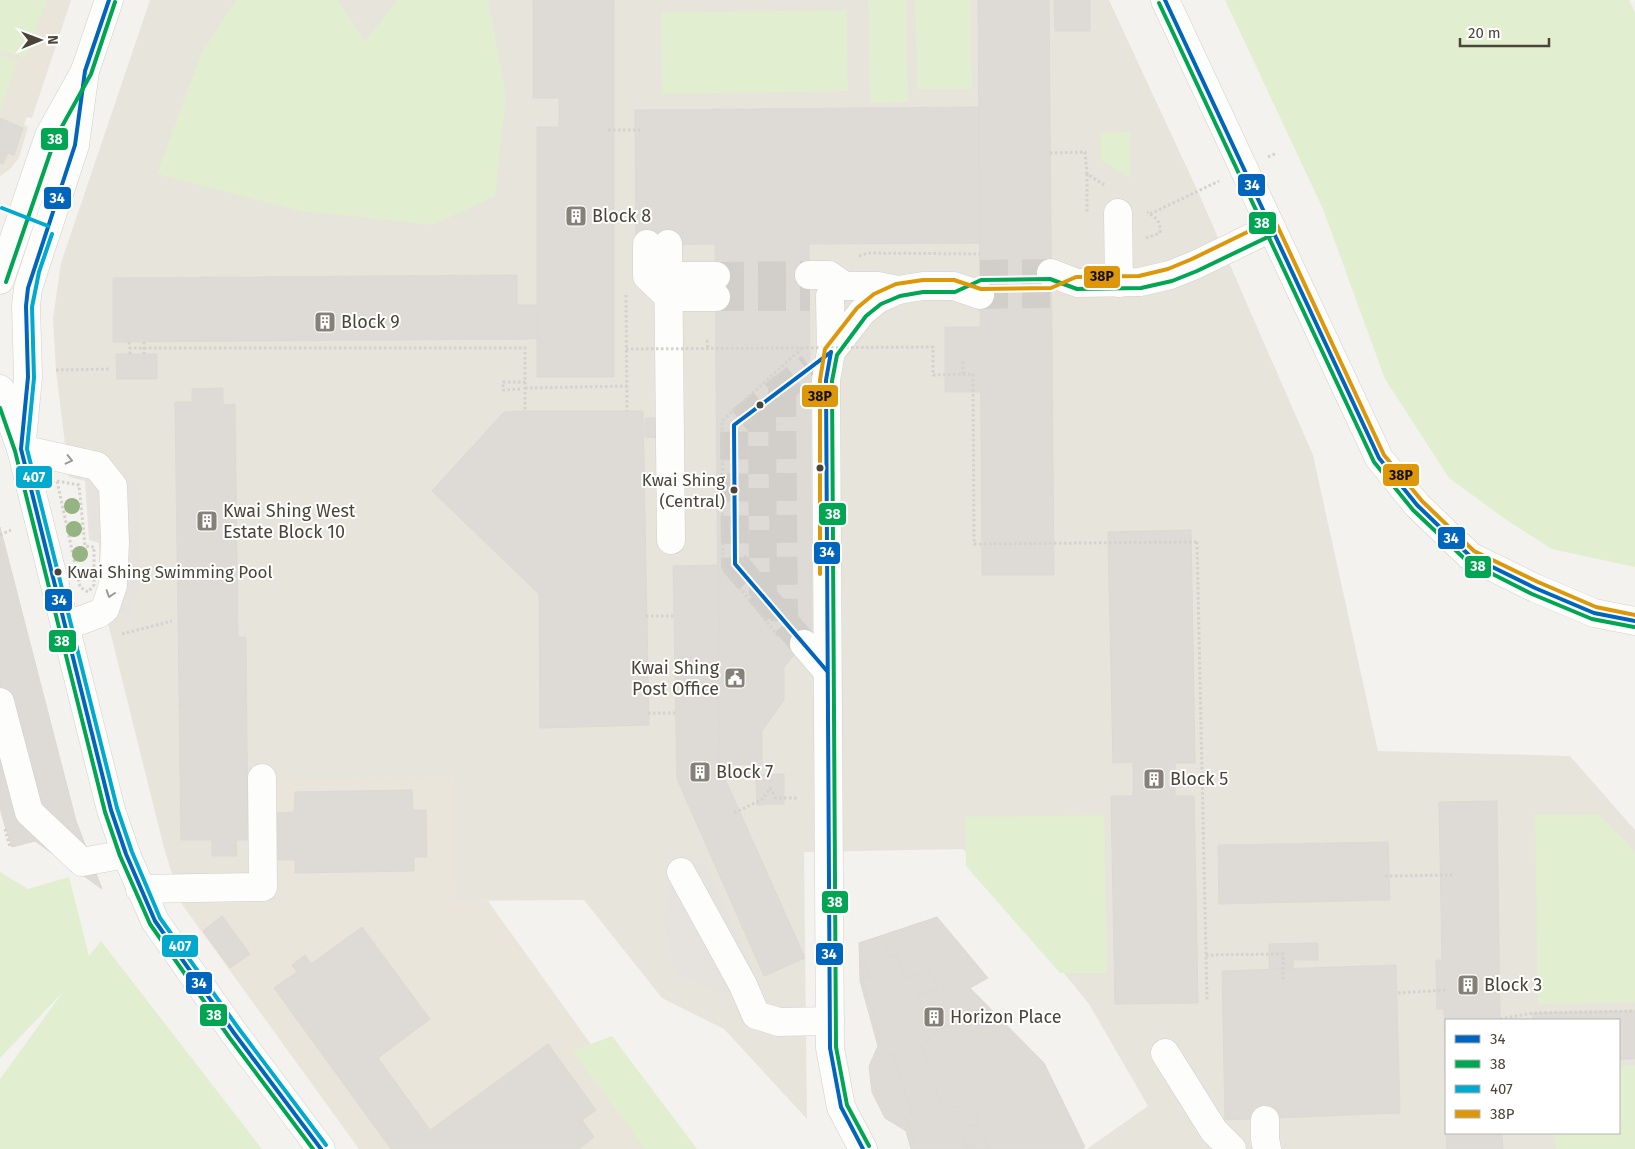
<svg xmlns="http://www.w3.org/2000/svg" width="1635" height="1149" font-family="'Fira Sans',sans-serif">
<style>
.residential{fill:#e7e4dc;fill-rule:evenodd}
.education{fill:#eae5da}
.green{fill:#e1eecf}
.parking{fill:#e6e3df}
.building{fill:#dedbd6;stroke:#dcd9d4}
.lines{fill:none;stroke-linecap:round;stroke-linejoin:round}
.minor-tunnel{stroke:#d2cfca;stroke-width:28;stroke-dasharray:28 14;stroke-linecap:butt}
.minor-casing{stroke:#d2d0cb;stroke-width:29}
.path{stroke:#d3d2cc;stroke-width:3;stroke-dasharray:2.5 2.5;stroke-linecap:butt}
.minor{stroke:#fdfdfc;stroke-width:28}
.path-bridge{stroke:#d3d2cc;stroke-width:3;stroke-dasharray:2.5 2.5;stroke-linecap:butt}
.bus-1-casing{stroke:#fff;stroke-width:8}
.bus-2-casing{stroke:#fff;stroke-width:8}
.bus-3-casing{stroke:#fff;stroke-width:8}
.bus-4-casing{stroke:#fff;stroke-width:8}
.bus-1{stroke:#0065bd;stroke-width:4}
.bus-2{stroke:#00a651;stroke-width:4}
.bus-3{stroke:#00a9ce;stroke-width:4}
.bus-4{stroke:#dd9709;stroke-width:4}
.tree{fill:#96b382}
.oneway{stroke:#9b9791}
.bus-dot{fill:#4b4439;stroke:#fff;stroke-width:2}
.labels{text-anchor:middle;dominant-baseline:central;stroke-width:4;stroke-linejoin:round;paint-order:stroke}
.bus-label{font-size:17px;fill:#4b4439;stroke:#fff;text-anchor:end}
.poi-label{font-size:18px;fill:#4b4439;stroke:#fff;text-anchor:start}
.line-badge{stroke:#fff;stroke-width:2}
.badge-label{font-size:14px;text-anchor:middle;font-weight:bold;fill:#fff}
.pale-badge-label{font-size:14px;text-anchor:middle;font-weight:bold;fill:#111}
</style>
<rect width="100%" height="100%" fill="#f4f2ee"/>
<path class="residential" d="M150 0H1109L1199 194 1313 455 1378 751 1570 756 1635 830V1149H1087L1148 1106 1089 1004 963 849 804 852 807 1119 724 1029 662 998 584 900 181 903 164 848 99 587V543L89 540 85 481 69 477 56 370 53 319 61 263ZM1446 1020H1619V1133H1446Z"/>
<g class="education">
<polygon points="0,0 71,0 32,118 27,117 25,122 24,125 28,127 19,158 9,170 0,176"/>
<polygon points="454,777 455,900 488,901 666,1149 359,1149 181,903 275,902 274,778"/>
</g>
<g class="green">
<polygon points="0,0 47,0 25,59 0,49"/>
<polygon points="236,0 337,0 365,41 398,0 488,0 506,95 495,196 433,225 301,211 157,174 201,54"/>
<polygon points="868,0 907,0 908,102 870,103"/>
<polygon points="915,0 971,0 972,89 917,89"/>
<polygon points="1225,0 1629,0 1635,12 1635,567 1552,549 1508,521 1449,478 1385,379 1323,209"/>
<polygon points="846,10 848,91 662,94 661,13"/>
<polygon points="0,55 18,62 0,109"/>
<polygon points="1130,132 1130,178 1101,160 1100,133"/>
<polygon points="1598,814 1628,843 1635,853 1635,1002 1538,1004 1535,815"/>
<polygon points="1104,815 1107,973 1060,973 966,866 965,817"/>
<polygon points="0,872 28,889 69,877 89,956 101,941 262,1149 0,1149 0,1079 63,992 0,1058"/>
<polygon points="612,1036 697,1149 645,1149 572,1051"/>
<polygon points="1635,1065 1635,1149 1556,1149 1554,1133 1619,1133 1619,1066"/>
</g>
<g class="parking">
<polygon points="67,446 106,455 137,488 140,580 129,616 114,611 115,543 91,538 87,479 71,475"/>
<polygon points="705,864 757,979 724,993 675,974 663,920 673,865"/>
</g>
<g class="building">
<polygon points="533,0 614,0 614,377 537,377 537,127 559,127 559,98 533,98"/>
<polygon points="978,0 1049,0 1054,575 982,575"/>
<polygon points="1054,0 1090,0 1090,31 1055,31"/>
<polygon points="979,107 980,243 809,244 812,634 784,667 784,700 762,731 762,764 719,765 715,244 636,245 635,110"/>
<polygon points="0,118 23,128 14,155 8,153 3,164 0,163"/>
<polygon points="517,275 517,305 537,305 537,339 113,342 113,278"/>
<rect x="945" y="327" width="36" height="65"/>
<polygon points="116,354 157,354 157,379 117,379"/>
<polygon points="223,388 223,405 235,404 238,637 246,637 248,840 236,840 237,856 212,856 212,840 181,840 175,402 192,402 192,389"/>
<polygon points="525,411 643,411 649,725 540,728 539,594 432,491 504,412"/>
<polygon points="645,418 663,418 663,438 645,437"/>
<polygon points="0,527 76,821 102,889 35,841 12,847 5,826 0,808"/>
<polygon points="1191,530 1195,763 1175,763 1175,796 1194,796 1198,1003 1115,1004 1111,796 1133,796 1133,762 1113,763 1108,532"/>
<polygon points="718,565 719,765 805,958 764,976 677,779 673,566"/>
<polygon points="784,774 784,804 757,805 756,775"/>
<polygon points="412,790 413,810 426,810 427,857 414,857 414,871 295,873 295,860 278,860 277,813 294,812 295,792"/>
<polygon points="1497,801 1500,1020 1446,1020 1446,1121 1444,1009 1437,1009 1436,960 1442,960 1439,802"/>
<polygon points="1388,842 1390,900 1219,904 1218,845"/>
<polygon points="222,916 250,954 230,968 203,931"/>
<polygon points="937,917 988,978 970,988 1044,1063 1085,1147 1082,1149 911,1149 906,1131 885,1118 872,1092 869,1066 878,1046 860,981 859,943"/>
<polygon points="362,927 430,1019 378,1058 430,1130 548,1044 596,1110 582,1120 594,1137 579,1149 391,1149 274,988 297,972 292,965 305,955 311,964"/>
<polygon points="882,936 889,957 896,954 904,978 928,970 931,979 934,978 937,989 918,995 923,1012 929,1008 931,1012 939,1005 945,1014 944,1017 950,1023 929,1037 925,1044 921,1044 928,1065 917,1069 918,1073 900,1079 892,1054 886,1056 862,979 870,977 859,943"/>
<polygon points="1318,943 1318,960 1293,960 1293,968 1269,969 1269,944"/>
<polygon points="1396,965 1400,1113 1225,1120 1222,971"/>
<polygon points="1635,1011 1635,1059 1619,1059 1619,1020 1533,1020 1533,1013"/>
<polygon points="922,1083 923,1087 934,1083 941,1105 944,1103 951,1107 976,1106 975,1114 978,1115 977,1126 968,1125 968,1130 961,1130 966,1146 985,1140 988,1149 916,1149 906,1116 911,1114 904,1089"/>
<polygon points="1446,1133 1502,1133 1503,1149 1447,1149"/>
</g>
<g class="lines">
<g class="minor-tunnel">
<polyline points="980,274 1051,273"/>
<polyline points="716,276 809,275"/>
<polyline points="980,295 1052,294"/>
<polyline points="716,297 810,297"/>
<polyline points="782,389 784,621"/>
<polyline points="762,404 763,596"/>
<polyline points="804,644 735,564 734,425 810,367"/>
</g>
<g class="minor-casing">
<g id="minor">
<polyline points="1165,0 1379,458 1417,505 1470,556 1535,588 1594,613 1635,621"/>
<polyline points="1118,213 1119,283"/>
<polyline points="647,244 647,276 669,297 716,297"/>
<polyline points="668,244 671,540"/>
<polyline points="1051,273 1077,283 1140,282 1170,275 1195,265 1271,228"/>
<polyline points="809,275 829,275 845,286 878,286 898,290"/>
<polyline points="669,276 716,276"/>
<polyline points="0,280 49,136 85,71 109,0"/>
<polyline points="830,296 831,352"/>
<polyline points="0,389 21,449 111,810 126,854 155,921 234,1033 321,1149"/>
<polyline points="22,441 28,377 26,306 28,288 75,145 85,71"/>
<polyline points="21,449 97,466 113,486 115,543 113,585 105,609 98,614 65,626"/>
<polyline points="804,644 827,671"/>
<polyline points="0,702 29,812 82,862 126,854"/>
<polyline points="681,872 743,985 756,1015 779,1022 830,1021"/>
<polyline points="140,889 263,887 262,778"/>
<polyline points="1165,1053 1214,1131 1232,1149"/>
<polyline points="1265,1120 1265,1139 1267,1149"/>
<polyline points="863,1149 841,1107 830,1048 826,380 831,352 862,312 878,299 898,290 923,286 954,286 980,295"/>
</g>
</g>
<g class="path">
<polyline points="608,130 640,130"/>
<polyline points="1050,153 1085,152 1087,174 1106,186"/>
<polyline points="1268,157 1277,153"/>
<polyline points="1087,174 1087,214"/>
<polyline points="1150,214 1219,181"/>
<path d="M1146 238 1160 233C1161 221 1156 218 1147 212"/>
<polyline points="859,256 868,253 980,254"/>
<polyline points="626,295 627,411"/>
<polyline points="707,340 708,348"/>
<polyline points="129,342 130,348"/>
<polyline points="144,342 144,354"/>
<polyline points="130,354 130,348 525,348 525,411"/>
<polyline points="56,370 111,369"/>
<polyline points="963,374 963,360"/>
<polyline points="525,388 627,386"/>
<polyline points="520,389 503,390 503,382 525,382"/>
<polygon points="57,481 79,485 85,546 94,547 94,585 88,592 80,587"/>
<polyline points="0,535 11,530"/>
<polyline points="1197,542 1207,1000"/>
<polyline points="646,616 674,616"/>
<polyline points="122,634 172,621"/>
<polyline points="778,636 723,567 722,421 801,349"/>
<polyline points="648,713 675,713"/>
<polyline points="734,813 763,799 770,788 776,798 799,798"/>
<polyline points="5,829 10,847"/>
<polyline points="1385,876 1452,875"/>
<polyline points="1206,955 1283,954 1283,980"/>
<polyline points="1398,993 1446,990"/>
<polyline points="1500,1019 1533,1013 1635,1011"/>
</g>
<use href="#minor" class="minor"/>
<polyline class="path-bridge" points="626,349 933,347 933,375 973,374 974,544 1197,542"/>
<g class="bus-1-casing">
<g id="bus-1">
<polyline points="109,0 85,71 75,145 28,288 26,306 28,377 21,449 111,810 126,854 155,921 234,1033 321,1149"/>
<polyline points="1165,0 1379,458 1417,505 1470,556 1535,588 1594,613 1635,621"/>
<polyline points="831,352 826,380 830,1048 841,1107 863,1149"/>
<polyline points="827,671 735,564 734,425 831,352"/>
</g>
</g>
<g class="bus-2-casing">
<g id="bus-2">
<polyline points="1159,3 1374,462 1413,510 1467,561 1532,594 1592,619 1634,627"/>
<polyline points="6,282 55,139 91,74 115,2"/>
<polyline points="0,408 15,451 105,812 120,856 150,924 229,1037 313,1149"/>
<polyline points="869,1146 847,1105 836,1047 832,381 837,355 866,316 881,304 900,296 923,292 955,292 981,280 1050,279 1077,289 1141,288 1172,281 1197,271 1274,234"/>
</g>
</g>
<g class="bus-3-casing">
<g id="bus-3">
<polyline points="2,208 48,226"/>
<polyline points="52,234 39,272 32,307 34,378 27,449 117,808 132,852 160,918 239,1029 326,1145"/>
</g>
</g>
<g class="bus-4-casing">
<g id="bus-4">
<polyline points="1277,225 1384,455 1422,501 1474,551 1538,582 1596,607 1635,615"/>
<polyline points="820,574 820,380 825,349 857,308 874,294 896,284 923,280 954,280 981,289 1051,288 1076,277 1139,276 1168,269 1192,259 1268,222"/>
</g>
</g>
<use href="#bus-1" class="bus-1"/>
<use href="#bus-2" class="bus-2"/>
<use href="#bus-3" class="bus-3"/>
<use href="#bus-4" class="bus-4"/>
</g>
<g class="tree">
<circle cx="72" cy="506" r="8"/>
<circle cx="74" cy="529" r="8"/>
<circle cx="80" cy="554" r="8"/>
</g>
<defs><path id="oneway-chevron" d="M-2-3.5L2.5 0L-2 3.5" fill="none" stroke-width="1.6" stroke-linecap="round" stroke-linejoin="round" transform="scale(1.25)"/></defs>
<g class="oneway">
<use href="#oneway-chevron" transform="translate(69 460) rotate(13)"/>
<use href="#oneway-chevron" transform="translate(110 594) rotate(108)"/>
</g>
<defs>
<g id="building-square" transform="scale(1.125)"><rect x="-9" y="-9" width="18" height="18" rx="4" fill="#868178" stroke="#fff"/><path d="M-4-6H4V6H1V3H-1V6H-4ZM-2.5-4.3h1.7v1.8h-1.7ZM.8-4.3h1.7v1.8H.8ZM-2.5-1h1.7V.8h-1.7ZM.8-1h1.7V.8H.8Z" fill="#fff"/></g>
<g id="civic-square" transform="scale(1.125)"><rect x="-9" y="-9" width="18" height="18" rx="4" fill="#868178" stroke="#fff"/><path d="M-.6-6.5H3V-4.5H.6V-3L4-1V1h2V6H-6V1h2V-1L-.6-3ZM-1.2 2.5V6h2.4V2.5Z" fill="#fff"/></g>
</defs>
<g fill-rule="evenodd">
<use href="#building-square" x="576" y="216"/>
<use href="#building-square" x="325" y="322"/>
<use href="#building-square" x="207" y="521"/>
<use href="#civic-square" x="735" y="678"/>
<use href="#building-square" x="700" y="772"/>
<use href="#building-square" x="1154" y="779"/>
<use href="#building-square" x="1468" y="985"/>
<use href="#building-square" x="934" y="1017"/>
</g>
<g class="bus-dot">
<circle cx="760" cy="405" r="4.5"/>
<circle cx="820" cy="468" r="4.5"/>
<circle cx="734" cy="490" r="4.5"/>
<circle cx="58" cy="572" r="4.5"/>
</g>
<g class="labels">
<g class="bus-label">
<text x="725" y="480">Kwai Shing<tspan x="725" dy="21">(Central)</tspan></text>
<text x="67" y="572" text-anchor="start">Kwai Shing Swimming Pool</text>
</g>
<g class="poi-label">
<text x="592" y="216">Block 8</text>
<text x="341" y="322">Block 9</text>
<text x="223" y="511">Kwai Shing West<tspan x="223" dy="21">Estate Block 10</tspan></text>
<text x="719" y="668" text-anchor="end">Kwai Shing<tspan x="719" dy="21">Post Office</tspan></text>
<text x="716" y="772">Block 7</text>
<text x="1170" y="779">Block 5</text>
<text x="1484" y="985">Block 3</text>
<text x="950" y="1017">Horizon Place</text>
</g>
</g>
<g class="line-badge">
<rect x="40" y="127" width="29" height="24" rx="5" fill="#00a651"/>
<rect x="1237" y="173" width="29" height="24" rx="5" fill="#0065bd"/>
<rect x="43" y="186" width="29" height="24" rx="5" fill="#0065bd"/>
<rect x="1248" y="211" width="29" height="24" rx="5" fill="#00a651"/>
<rect x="1083" y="265" width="38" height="24" rx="5" fill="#dd9709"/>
<rect x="801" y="384" width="38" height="24" rx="5" fill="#dd9709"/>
<rect x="1382" y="463" width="38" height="24" rx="5" fill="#dd9709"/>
<rect x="15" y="465" width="38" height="24" rx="5" fill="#00a9ce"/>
<rect x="818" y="502" width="29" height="24" rx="5" fill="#00a651"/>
<rect x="1437" y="526" width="29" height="24" rx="5" fill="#0065bd"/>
<rect x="813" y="541" width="28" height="24" rx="5" fill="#0065bd"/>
<rect x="1464" y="555" width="28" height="24" rx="5" fill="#00a651"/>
<rect x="44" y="588" width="29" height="24" rx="5" fill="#0065bd"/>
<rect x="48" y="629" width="29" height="24" rx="5" fill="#00a651"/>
<rect x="821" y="890" width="28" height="24" rx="5" fill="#00a651"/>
<rect x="161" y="934" width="38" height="24" rx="5" fill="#00a9ce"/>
<rect x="815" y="942" width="29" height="24" rx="5" fill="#0065bd"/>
<rect x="185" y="971" width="28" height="24" rx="5" fill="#0065bd"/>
<rect x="199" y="1003" width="29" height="24" rx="5" fill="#00a651"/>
</g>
<g class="badge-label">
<text x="55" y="144">38</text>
<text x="1252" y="190">34</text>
<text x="57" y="203">34</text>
<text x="1262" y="228">38</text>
<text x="34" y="482">407</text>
<text x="833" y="519">38</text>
<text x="1451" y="543">34</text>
<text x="827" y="557">34</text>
<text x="1478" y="571">38</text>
<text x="59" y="605">34</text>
<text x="62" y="646">38</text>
<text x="835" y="907">38</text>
<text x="180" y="951">407</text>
<text x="829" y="959">34</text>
<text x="199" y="988">34</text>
<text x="214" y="1020">38</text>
</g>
<g class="pale-badge-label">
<text x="1102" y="281">38P</text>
<text x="820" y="401">38P</text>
<text x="1401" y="480">38P</text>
</g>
<rect x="1445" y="1019" width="175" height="115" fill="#ffffff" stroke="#b7b4b0"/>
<rect x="1455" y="1035" width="25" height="8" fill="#0065bd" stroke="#b7b4b0"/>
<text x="1490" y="1044" font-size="15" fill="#4b4439">34</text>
<rect x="1455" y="1060" width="25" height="8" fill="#00a651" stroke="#b7b4b0"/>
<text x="1490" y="1069" font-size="15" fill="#4b4439">38</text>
<rect x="1455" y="1085" width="25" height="8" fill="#00a9ce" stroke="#b7b4b0"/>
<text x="1490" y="1094" font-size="15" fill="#4b4439">407</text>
<rect x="1455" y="1110" width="25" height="8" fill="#dd9709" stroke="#b7b4b0"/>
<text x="1490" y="1119" font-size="15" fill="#4b4439">38P</text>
<g transform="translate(40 40) rotate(89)" stroke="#ffffff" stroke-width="4" paint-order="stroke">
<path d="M0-4L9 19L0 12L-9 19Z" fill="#4b4439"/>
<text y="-8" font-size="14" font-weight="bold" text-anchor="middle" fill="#4b4439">N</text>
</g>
<path d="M1460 38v8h89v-8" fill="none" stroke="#4b4439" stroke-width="2.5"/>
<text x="1468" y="38" font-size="15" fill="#4b4439" stroke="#ffffff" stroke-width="4" paint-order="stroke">20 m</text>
</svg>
